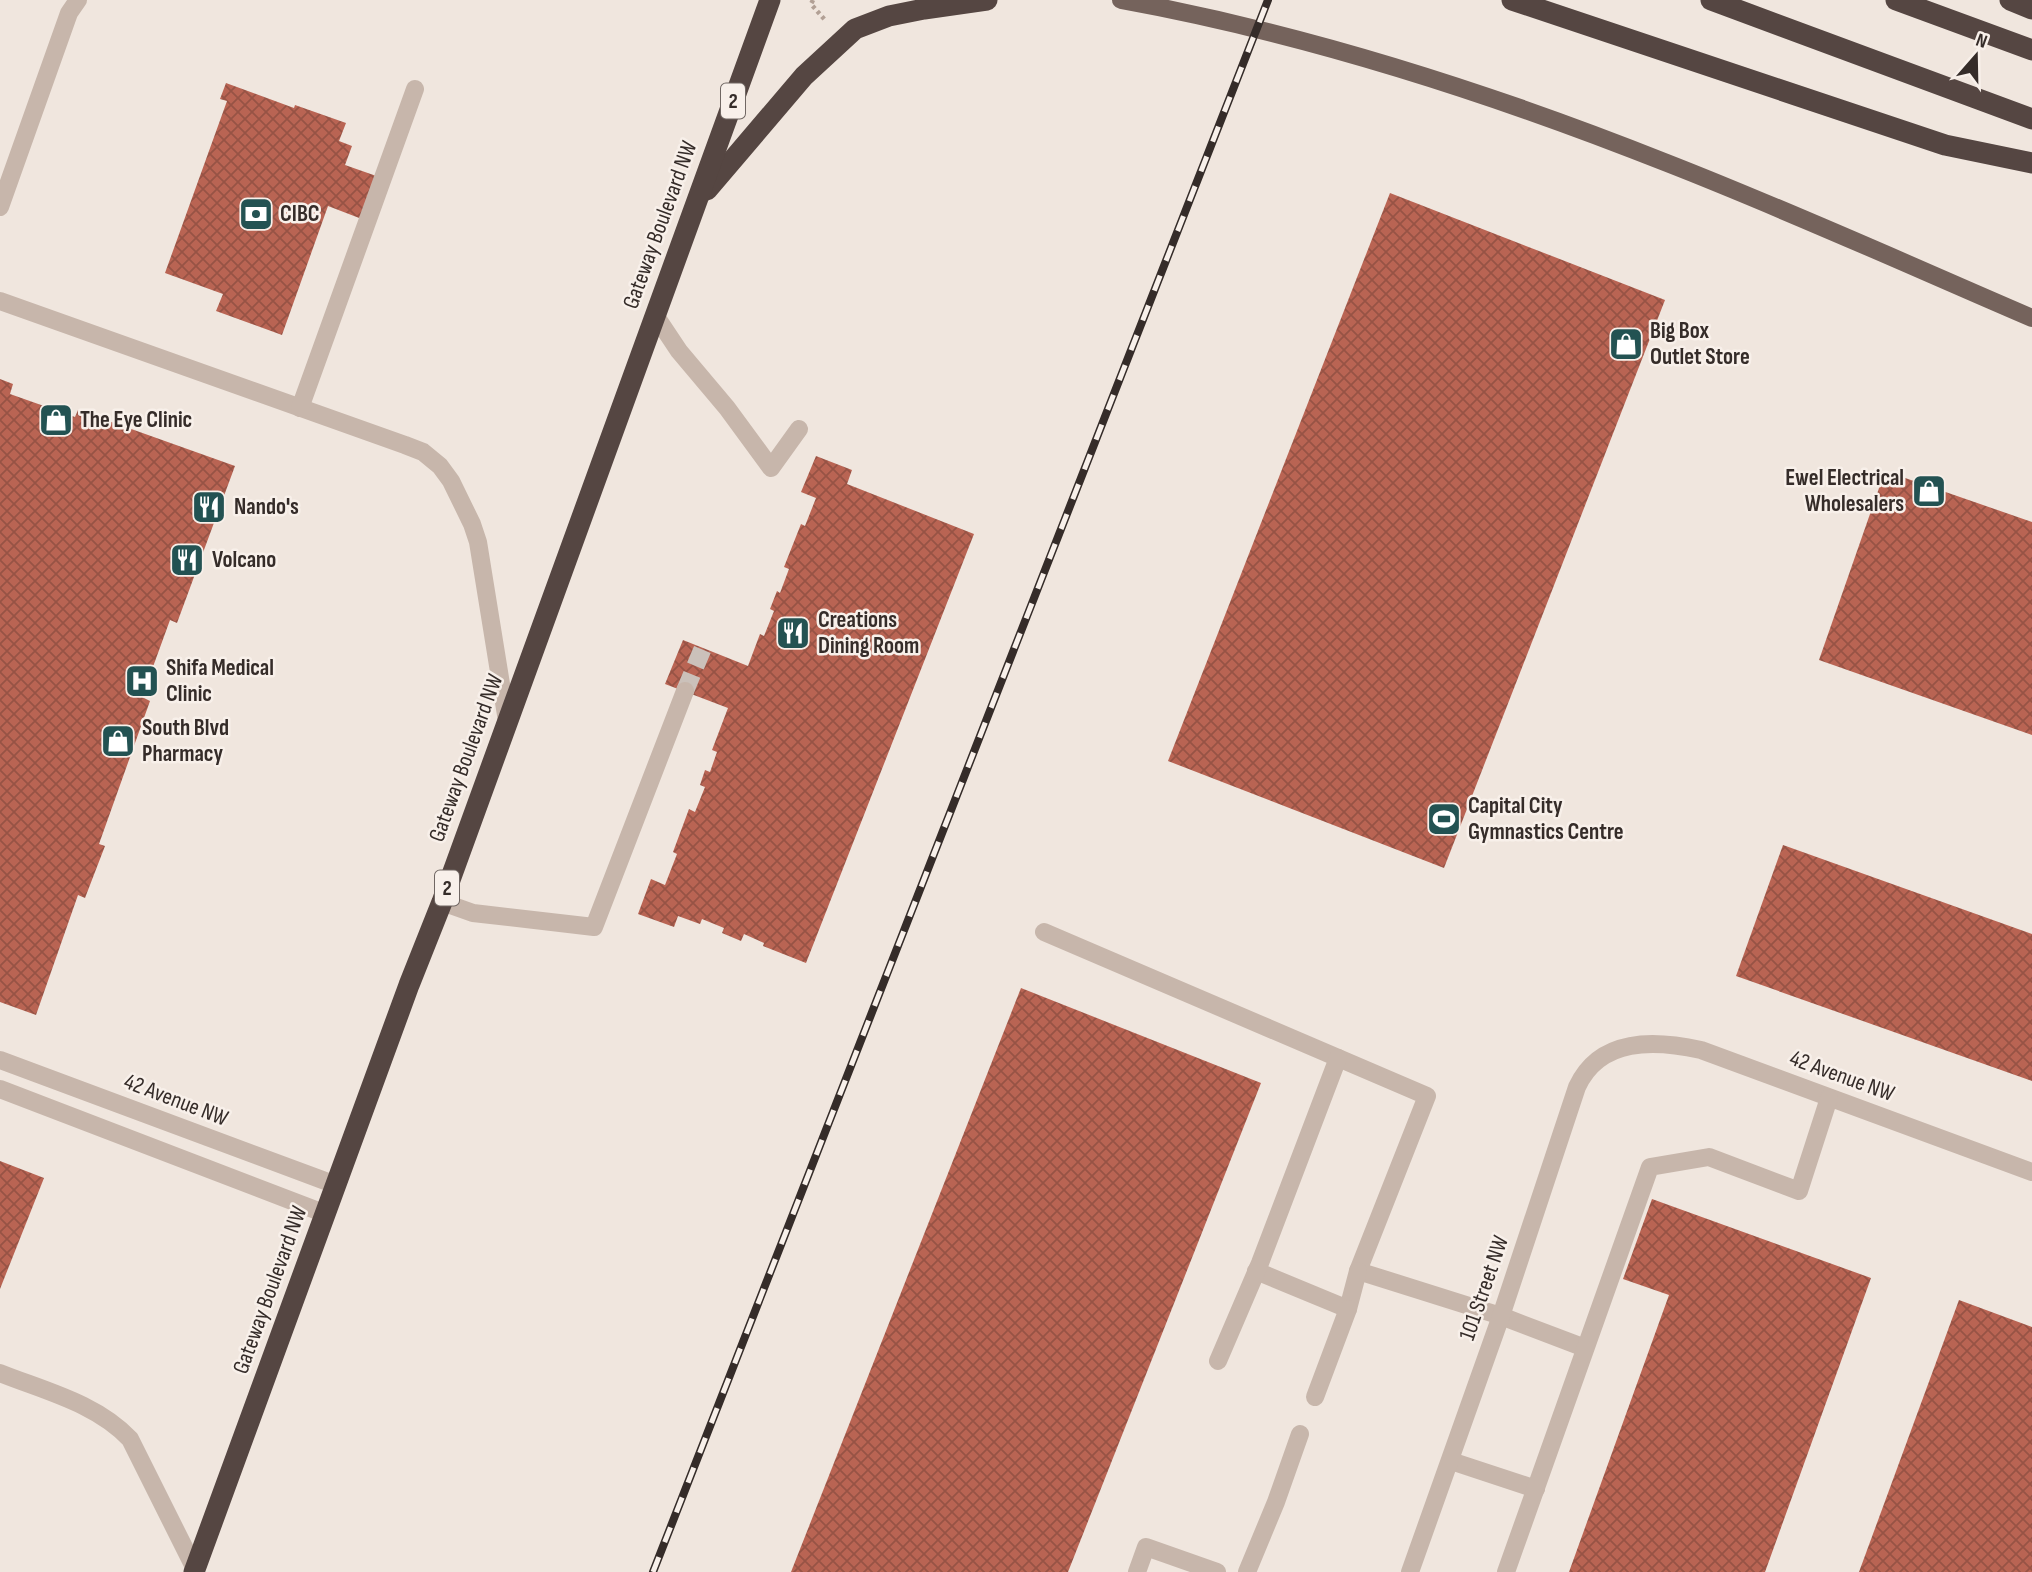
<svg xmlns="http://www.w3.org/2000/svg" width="2032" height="1572" font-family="'Sofia Sans Condensed',sans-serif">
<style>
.building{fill:url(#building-cross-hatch)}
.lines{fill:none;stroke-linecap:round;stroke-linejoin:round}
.minor-tunnel{stroke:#cbc1ba;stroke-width:18;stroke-dasharray:18 9;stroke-linecap:butt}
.path{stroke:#b2a095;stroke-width:4.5;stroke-dasharray:3.5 3.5;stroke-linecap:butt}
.minor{stroke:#c7b6ab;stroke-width:18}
.major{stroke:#75635c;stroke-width:18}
.highway{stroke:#554642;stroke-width:21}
.rail-casing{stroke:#352c29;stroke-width:8}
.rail{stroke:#f8f0ea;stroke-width:5;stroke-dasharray:16;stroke-linecap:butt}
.labels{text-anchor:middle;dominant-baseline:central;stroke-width:5;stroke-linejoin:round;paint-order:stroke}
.shield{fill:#f8f0ea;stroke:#706763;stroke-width:2}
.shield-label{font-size:21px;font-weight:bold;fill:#352c29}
.poi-label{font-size:23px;font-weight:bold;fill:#352c29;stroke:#f8f0ea;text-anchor:start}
.street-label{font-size:23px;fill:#352c29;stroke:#f8f0ea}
</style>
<defs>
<pattern id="building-cross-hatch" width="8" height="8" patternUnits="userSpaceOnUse" patternTransform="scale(1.75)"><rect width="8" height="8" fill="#b96453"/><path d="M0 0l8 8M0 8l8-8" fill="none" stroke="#975345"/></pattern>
</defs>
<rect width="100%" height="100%" fill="#f0e6de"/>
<g class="building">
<polygon points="226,83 294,108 295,105 346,123 339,141 352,146 345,165 382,178 367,221 328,206 282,335 216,311 223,294 165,273 227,101 220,99"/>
<polygon points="1390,193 1665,300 1444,868 1168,761"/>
<polygon points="0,379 13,384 10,394 75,417 78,410 235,466 177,623 170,620 142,697 150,701 99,844 105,846 85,898 78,895 36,1015 0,1002"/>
<polygon points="816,456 852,470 847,484 974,534 806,963 763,946 764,943 744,934 741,941 722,933 724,928 702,919 700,924 678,916 674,927 638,914 651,879 665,885 677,854 673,852 689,809 695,812 705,787 700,785 705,770 710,772 717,752 712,750 728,708 665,684 683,640 748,666 760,634 764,636 774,611 770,609 777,591 780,593 789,569 784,567 801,524 805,526 816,498 801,492"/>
<polygon points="1885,471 2032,522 2032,735 1819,660"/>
<polygon points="1783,845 2032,934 2032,1081 1736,976"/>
<polygon points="1021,988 1261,1083 1068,1572 791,1572"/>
<polygon points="0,1161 44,1178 0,1289"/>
<polygon points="1652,1199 1871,1278 1765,1572 1569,1572 1669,1295 1623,1279"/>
<polygon points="1959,1300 2032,1327 2032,1572 1859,1572"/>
</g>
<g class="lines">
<polyline class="minor-tunnel" points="685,691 703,648"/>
<polyline class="path" points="813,0 811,4 825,20"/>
<g class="minor">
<polyline points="0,207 69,13 78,0"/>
<polyline points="0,301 405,445 423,452 440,466 451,481 472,524 478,542 507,721"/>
<polyline points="655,315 679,351 727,408 771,468 799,429"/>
<polyline points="300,408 415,89"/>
<polyline points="442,902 473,913 594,927 685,691"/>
<polyline points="1044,932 1427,1096 1358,1271 1501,1316 1585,1348"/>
<polyline points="0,1060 336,1185"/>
<polyline points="0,1089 326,1214"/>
<polyline points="1256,1271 1348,1309 1358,1271"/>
<polyline points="1218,1361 1260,1263 1338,1058"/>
<path d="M0 1373C45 1391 96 1403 130 1439L195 1569"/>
<polyline points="1315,1397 1348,1309"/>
<polyline points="1451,1461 1536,1489"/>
<polyline points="1137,1572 1146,1547 1217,1572"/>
<polyline points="1247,1572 1276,1502 1300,1434"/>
<path d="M1410 1572 1501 1316 1577 1087C1600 1037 1655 1040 1701 1050L2032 1172"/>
<polyline points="1506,1572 1650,1167 1709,1157 1799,1191 1829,1098"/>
</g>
<path class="major" d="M1121 0C1308 34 1491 93 1667 163 1790 211 1911 266 2032 318"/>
<g class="highway">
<polyline points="1512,0 1945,145 2032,163"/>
<polyline points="1711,0 2032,119"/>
<polyline points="1896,0 2032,50"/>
<polyline points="2010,0 2032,9"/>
<polyline points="707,190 804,76 855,29 889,16 924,9 987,0"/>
<polyline points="194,1572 409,985 442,902 770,0"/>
</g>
<g class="rail-casing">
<polyline id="rail" points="653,1572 1268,0"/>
</g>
<use href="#rail" class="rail"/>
</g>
<defs>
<g id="bank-square" transform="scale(1.75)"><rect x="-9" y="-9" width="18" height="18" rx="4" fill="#235252" stroke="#f8f0ea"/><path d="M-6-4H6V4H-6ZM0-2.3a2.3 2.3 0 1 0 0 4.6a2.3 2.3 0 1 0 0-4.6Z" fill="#fff"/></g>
<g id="shop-square" transform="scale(1.75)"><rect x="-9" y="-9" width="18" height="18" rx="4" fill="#235252" stroke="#f8f0ea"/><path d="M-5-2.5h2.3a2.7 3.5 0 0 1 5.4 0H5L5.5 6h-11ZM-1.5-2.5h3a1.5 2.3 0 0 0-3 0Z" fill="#fff"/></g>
<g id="restaurant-square" transform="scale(1.75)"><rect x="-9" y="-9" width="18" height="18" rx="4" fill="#235252" stroke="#f8f0ea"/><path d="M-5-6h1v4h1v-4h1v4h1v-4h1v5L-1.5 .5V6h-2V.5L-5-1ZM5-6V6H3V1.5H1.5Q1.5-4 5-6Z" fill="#fff"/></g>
<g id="hospital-square" transform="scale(1.75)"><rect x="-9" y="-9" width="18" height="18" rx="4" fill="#235252" stroke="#f8f0ea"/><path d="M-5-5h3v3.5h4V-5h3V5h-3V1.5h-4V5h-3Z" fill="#fff"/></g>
<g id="stadium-square" transform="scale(1.75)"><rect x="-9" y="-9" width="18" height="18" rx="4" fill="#235252" stroke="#f8f0ea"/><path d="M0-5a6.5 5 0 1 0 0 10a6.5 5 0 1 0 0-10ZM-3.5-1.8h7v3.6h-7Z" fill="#fff"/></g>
</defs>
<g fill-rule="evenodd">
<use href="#bank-square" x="256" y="214"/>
<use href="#shop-square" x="1626" y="344"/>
<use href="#shop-square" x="56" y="420"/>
<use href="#shop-square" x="1929" y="491"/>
<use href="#restaurant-square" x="209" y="507"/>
<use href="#restaurant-square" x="187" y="560"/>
<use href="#restaurant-square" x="793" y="633"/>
<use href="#hospital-square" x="142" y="681"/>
<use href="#shop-square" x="118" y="741"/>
<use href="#stadium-square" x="1444" y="819"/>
</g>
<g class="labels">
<g class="shield">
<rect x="721" y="83.5" width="24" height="35" rx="5"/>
<rect x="435" y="870.5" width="24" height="35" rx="5"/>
</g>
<g class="shield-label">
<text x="733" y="101">2</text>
<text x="447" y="888">2</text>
</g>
<g class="poi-label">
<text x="280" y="214">CIBC</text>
<text x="1650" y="331">Big Box<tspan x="1650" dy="26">Outlet Store</tspan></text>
<text x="80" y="420">The Eye Clinic</text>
<text x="1904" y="478" text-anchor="end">Ewel Electrical<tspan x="1904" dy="26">Wholesalers</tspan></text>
<text x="234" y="507">Nando's</text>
<text x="212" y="560">Volcano</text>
<text x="818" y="620">Creations<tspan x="818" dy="26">Dining Room</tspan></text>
<text x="166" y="668">Shifa Medical<tspan x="166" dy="26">Clinic</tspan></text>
<text x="142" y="728">South Blvd<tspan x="142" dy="26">Pharmacy</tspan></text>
<text x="1468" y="806">Capital City<tspan x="1468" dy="26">Gymnastics Centre</tspan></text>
</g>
<g class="street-label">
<text transform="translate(660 225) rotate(-70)">Gateway Boulevard NW</text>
<text transform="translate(466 758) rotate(-70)">Gateway Boulevard NW</text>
<text transform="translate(1842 1076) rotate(20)">42 Avenue NW</text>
<text transform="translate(176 1100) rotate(21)">42 Avenue NW</text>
<text transform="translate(1484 1288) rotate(-71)">101 Street NW</text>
<text transform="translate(270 1290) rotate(-70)">Gateway Boulevard NW</text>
</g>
</g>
<g transform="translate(1976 56) rotate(20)" stroke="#f8f0ea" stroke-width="5" paint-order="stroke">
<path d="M0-5L12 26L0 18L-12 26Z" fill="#352c29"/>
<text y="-10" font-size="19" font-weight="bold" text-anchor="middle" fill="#352c29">N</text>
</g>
</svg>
